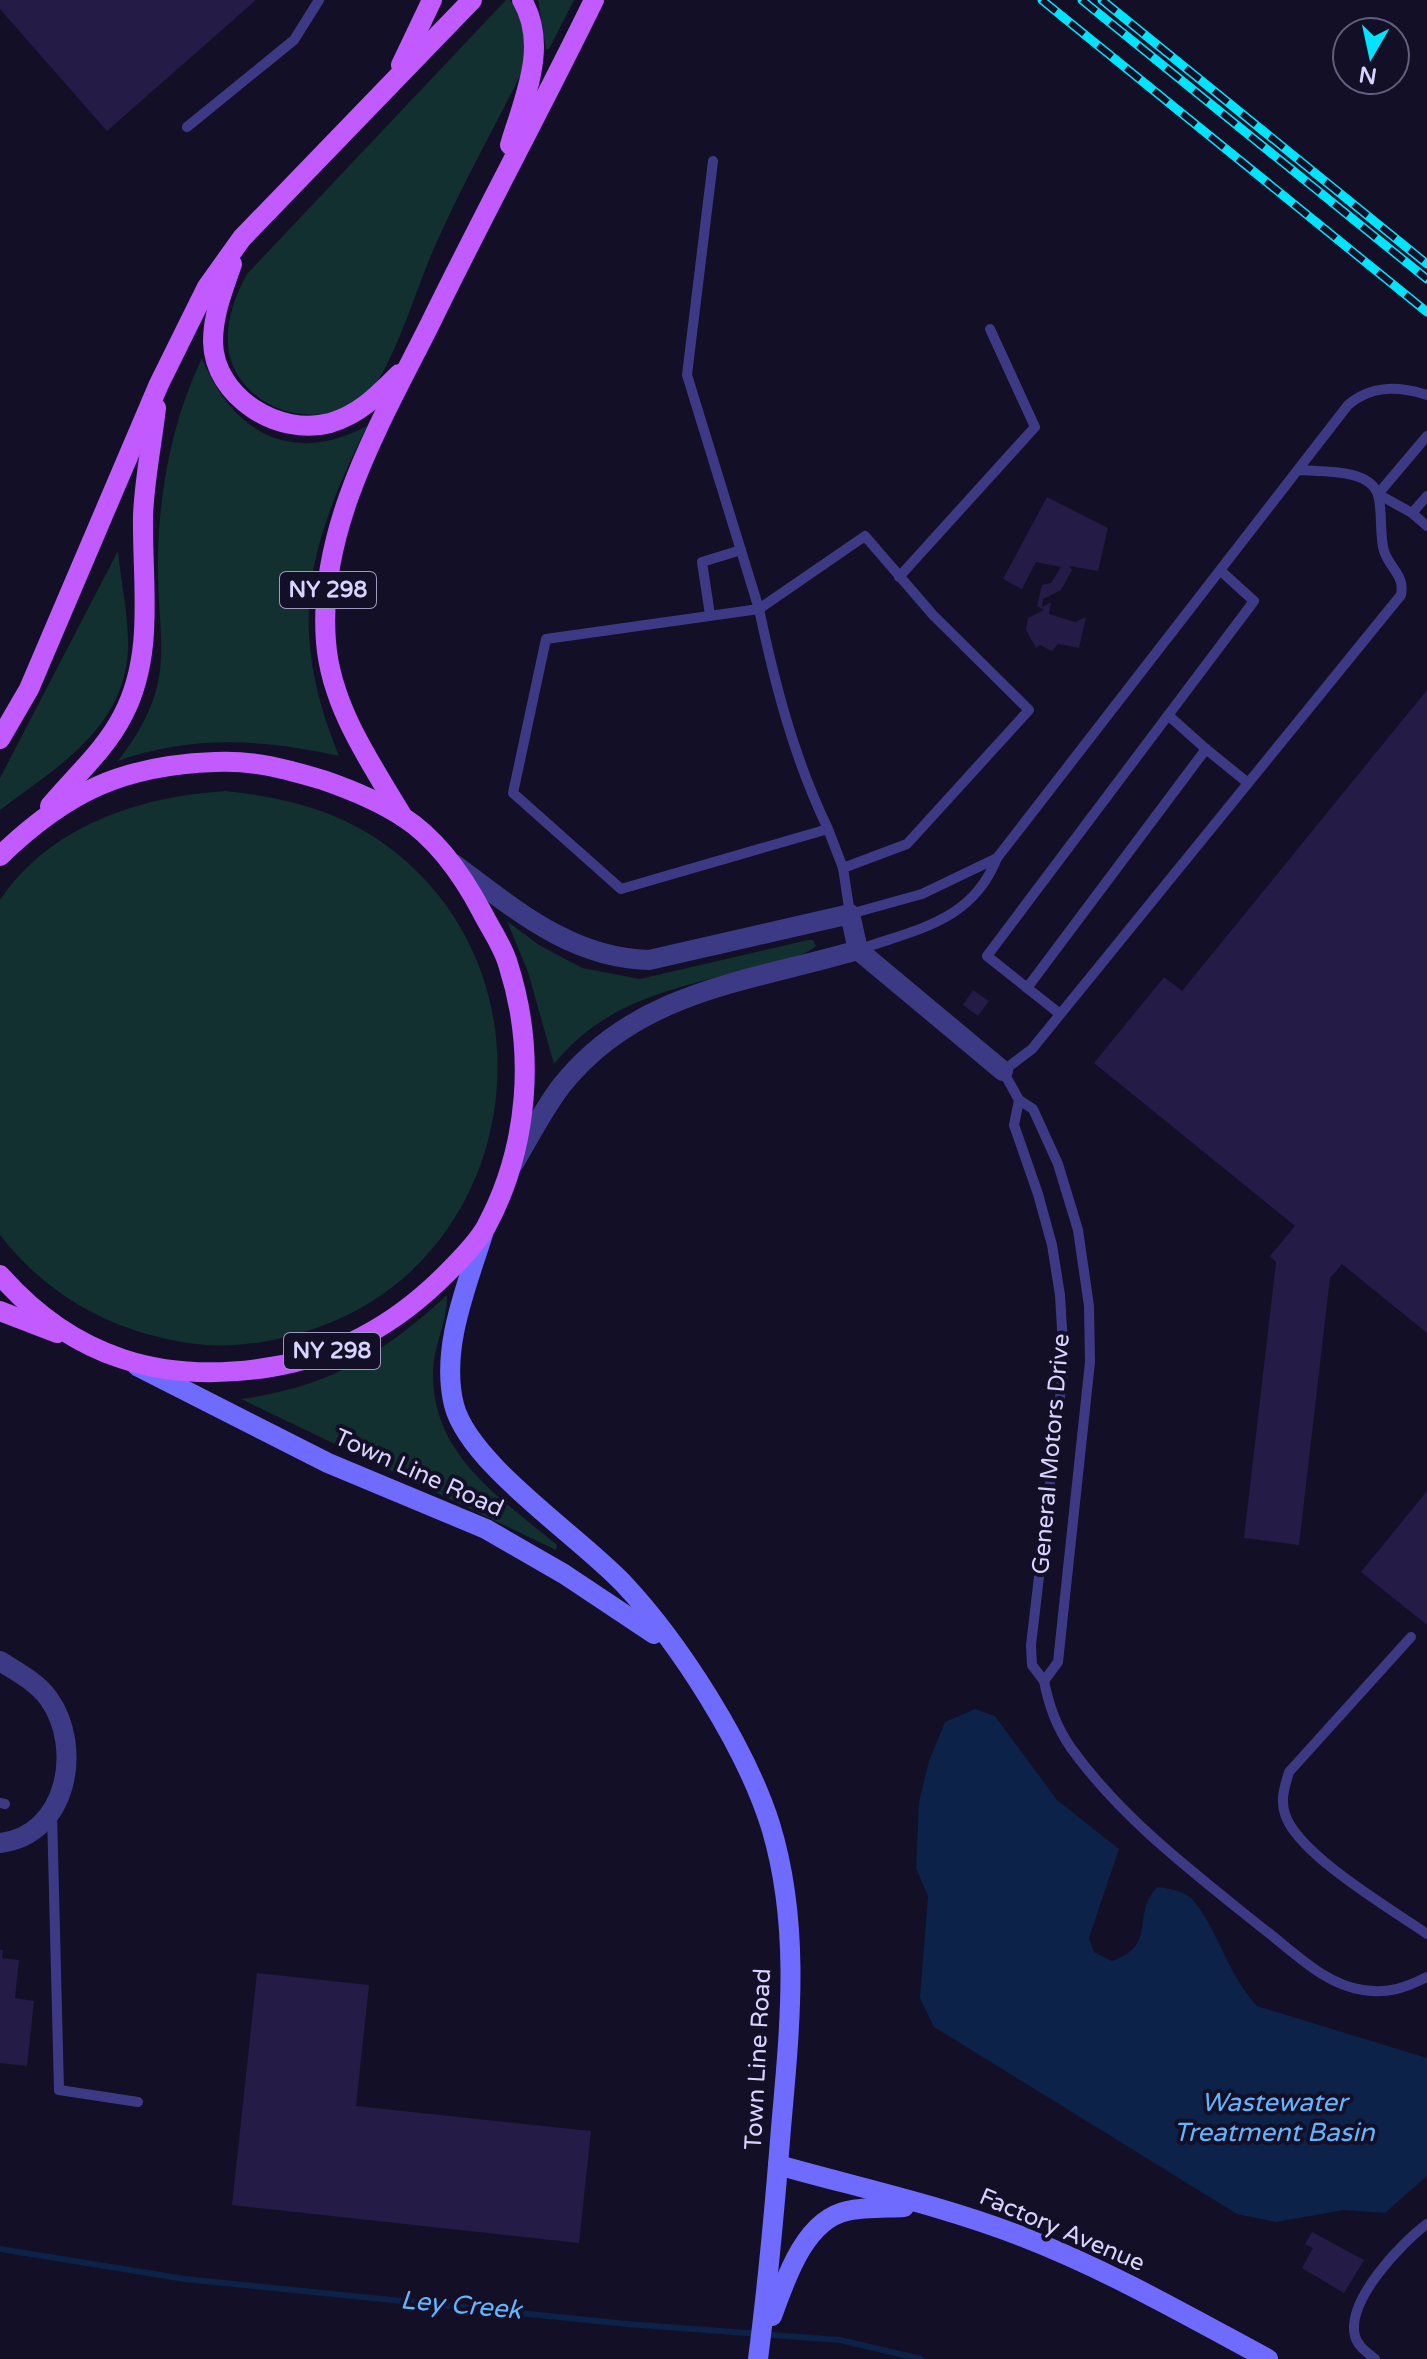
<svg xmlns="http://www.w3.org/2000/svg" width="1427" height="2359" font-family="'Varela Round',sans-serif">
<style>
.green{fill:#12302f}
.water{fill:#0c2248}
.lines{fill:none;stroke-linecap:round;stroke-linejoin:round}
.stream{stroke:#0c2248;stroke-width:6}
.building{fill:#241b47}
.lane{stroke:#3d3a85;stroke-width:10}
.street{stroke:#3d3a85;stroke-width:20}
.secondary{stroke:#6f6bff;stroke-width:20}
.primary{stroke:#c25bff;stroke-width:20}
.rail-casing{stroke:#00e5ff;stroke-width:9}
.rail{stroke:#130f26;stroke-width:6;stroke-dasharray:18;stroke-linecap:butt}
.labels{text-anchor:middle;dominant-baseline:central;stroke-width:8;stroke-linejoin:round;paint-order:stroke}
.shield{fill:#130f26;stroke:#9e99be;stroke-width:2}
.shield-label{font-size:22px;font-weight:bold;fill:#d9d4ff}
.street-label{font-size:24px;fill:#d9d4ff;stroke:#130f26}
.water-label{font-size:26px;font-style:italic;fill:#62b6ff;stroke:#130f26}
</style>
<rect width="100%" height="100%" fill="#130f26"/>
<g class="green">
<path d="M506 0H510C526 24 526 45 522 72 493 130 461 187 435 246 419 281 394 364 371 390 334 430 262 420 236 372 219 340 231 303 247 274Z"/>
<polygon points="538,0 574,0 549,49 546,49"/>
<path d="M202 358C233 433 291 466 367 426 307 548 286 626 339 756 264 739 191 735 118 761 181 679 156 644 158 553 160 485 173 419 202 358Z"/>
<path d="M118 551C121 583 129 617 128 649 125 728 56 768 0 810V778Z"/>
<path d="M225 791C293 798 355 815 407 862 559 998 513 1258 319 1327 274 1343 225 1351 177 1341 106 1328 45 1293 0 1235V900C51 825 139 797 225 791Z"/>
<path d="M507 921 539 945 582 968 640 979 808 940H813L816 946C802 958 775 962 758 967 681 987 607 998 554 1064L528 972Z"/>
<path d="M447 1295C448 1321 433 1346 433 1373 432 1456 501 1498 557 1545L556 1550 241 1399C329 1387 383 1354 447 1295Z"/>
</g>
<path class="water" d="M975 1709 995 1716 1057 1800 1119 1849 1089 1938 1094 1952 1112 1961C1159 1944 1130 1918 1157 1887 1168 1888 1184 1891 1192 1899 1217 1927 1227 1974 1257 2006L1427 2058V2176L1385 2213 1344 2210 1276 2222 1237 2214 934 2027 920 1998 928 1896 916 1868 919 1802 929 1761 945 1722Z"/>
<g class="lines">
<polyline class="stream" points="0,2249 185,2279 627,2324 840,2340 921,2359"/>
</g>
<g class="building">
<polygon points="0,0 256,0 107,131 0,9"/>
<polygon points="1047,497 1108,528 1098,571 1069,566 1072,570 1061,590 1043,599 1042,607 1051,602 1049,614 1075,622 1086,617 1079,648 1058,644 1052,651 1040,645 1036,648 1026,630 1028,618 1044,610 1037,606 1042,585 1051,583 1061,567 1036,562 1022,589 1003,579"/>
<polygon points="1427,690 1427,1333 1342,1264 1330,1278 1299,1545 1244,1538 1276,1262 1270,1256 1295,1226 1094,1063 1164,977 1182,991"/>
<polygon points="973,990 989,1001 978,1016 963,1005"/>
<polygon points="1427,1491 1427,1625 1361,1572"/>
<polygon points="0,1950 3,1950 2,1958 19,1960 15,1998 34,2001 27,2066 0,2063"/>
<polygon points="257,1973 369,1985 356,2106 591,2131 579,2243 232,2205"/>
<polygon points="1312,2232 1364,2260 1344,2293 1302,2268 1313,2248 1305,2244"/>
</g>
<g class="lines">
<g class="lane">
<polyline points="187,127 294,40 319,0"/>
<polyline points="713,161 687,375 759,609 865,536 933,615 1029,710 907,844 843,868"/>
<polyline points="1427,496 1412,513 1427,526"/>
<polyline points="1412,513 1378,494 1427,436"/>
<polyline points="899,577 1035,427 990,329"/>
<polyline points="710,615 702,562 741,550"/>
<polyline points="1206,749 1248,783"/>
<path d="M828 829C794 758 775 685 759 609L546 639 513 793 621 889 828 829 843 868 850 914 922 894 997 858"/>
<path d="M858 950C916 929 972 922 997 858L1348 405C1371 385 1398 386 1427 395"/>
<polyline points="1027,988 1206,749 1168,715"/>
<polyline points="1060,1014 987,956 1254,601 1222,572"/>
<path d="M1019 1100 1014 1125 1038 1194 1052 1245 1060 1295 1064 1363 1031 1645 1032 1665 1044 1681 1058 1662 1090 1362 1089 1306 1078 1230 1058 1164 1033 1109 1019 1100 1003 1071 1032 1049 1401 595C1405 575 1390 569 1384 551 1379 533 1383 513 1378 495 1370 468 1321 472 1299 470"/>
<path d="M1411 1637 1289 1772C1285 1786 1280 1799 1285 1814 1297 1854 1391 1909 1427 1934"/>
<path d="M1044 1681C1049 1706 1056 1726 1071 1748 1122 1819 1194 1873 1261 1927 1292 1950 1324 1985 1363 1990 1388 1994 1405 1988 1427 1977"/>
<polyline points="0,1803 5,1804"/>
<polyline points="52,1813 59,2090 138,2102"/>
<path d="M1375 2359C1367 2352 1358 2347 1355 2336 1346 2301 1401 2243 1427 2224"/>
</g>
<g class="street">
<path d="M454 864C515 909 570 958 649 960L850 914 858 950 1003 1071"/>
<path d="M514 1163C529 1138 544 1108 562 1085 638 990 749 982 858 950"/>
<path d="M0 1661C17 1672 37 1682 49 1699 83 1747 68 1835 0 1843"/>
</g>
<g class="secondary">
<path d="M483 1234C467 1286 440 1348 454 1405 469 1464 579 1536 624 1584 680 1644 745 1746 770 1824 801 1924 790 2026 781 2128 775 2205 768 2282 758 2359"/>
<polyline points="137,1366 328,1463 486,1529 564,1574 654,1634"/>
<path d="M778 2165C860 2188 944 2206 1023 2237 1108 2270 1188 2316 1268 2359"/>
<path d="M772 2316C785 2281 804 2220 847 2211 865 2207 886 2208 904 2207"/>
</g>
<g class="primary">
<polyline points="401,65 432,0"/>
<path d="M510 145C524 98 549 46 522 0"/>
<path d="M232 264C223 290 213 314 213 342 214 397 279 437 330 423 360 414 378 395 399 374"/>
<polyline points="0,739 29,689 159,384 207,287 242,238 472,0"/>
<path d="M50 806C74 777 106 749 123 715 155 654 142 584 143 517 144 481 152 444 156 408"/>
<path d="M403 817C371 763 331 707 326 642 317 528 381 422 430 324 483 215 541 109 594 0"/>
<path d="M0 856C66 792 123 765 215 762 254 760 286 769 323 780 349 789 379 801 403 817 437 839 463 876 482 912 490 928 503 946 508 964 536 1051 529 1147 486 1227 477 1243 461 1259 448 1272 398 1323 341 1356 271 1367 163 1385 73 1358 0 1275"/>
<polyline points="0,1311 57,1333"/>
</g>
<g class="rail-casing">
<g id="rail">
<polyline points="1042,0 1427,312"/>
<polyline points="1082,0 1427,279"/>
<polyline points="1102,0 1427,264"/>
</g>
</g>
<use href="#rail" class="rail"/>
</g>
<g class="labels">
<g class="shield">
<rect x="280" y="572" width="96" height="36" rx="6"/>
<rect x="284" y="1333" width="96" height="36" rx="6"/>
</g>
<g class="shield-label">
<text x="328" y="590">NY 298</text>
<text x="332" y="1351">NY 298</text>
</g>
<g class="street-label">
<text transform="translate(1051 1454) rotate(-85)">General Motors Drive</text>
<text transform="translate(419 1473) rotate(24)">Town Line Road</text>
<text transform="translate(758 2059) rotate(-87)">Town Line Road</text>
<text transform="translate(1062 2230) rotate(23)">Factory Avenue</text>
</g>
<g class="water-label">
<text x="1274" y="2102">Wastewater<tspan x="1274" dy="30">Treatment Basin</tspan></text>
<text transform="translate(461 2305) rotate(5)">Ley Creek</text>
</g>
</g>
<g transform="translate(1371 56) rotate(189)"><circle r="38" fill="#130f26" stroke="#625e7d" stroke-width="2"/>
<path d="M0-6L14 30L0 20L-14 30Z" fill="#00e5ff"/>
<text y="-12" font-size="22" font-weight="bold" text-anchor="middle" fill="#d9d4ff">N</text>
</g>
</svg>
